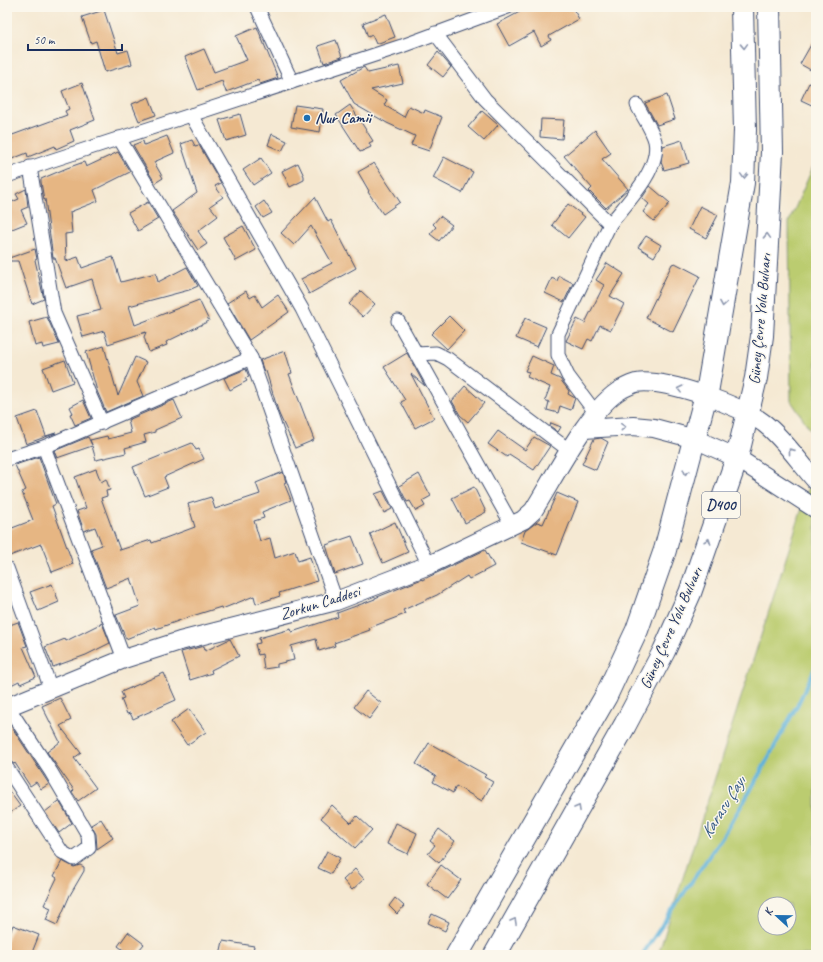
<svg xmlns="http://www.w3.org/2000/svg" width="823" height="962" font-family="Caveat,sans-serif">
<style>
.green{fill:#bbcc6f;stroke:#6b7e66;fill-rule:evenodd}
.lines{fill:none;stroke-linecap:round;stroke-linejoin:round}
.stream{stroke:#5fb2db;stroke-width:4}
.building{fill:#e6b683}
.street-casing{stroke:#3c4b70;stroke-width:15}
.secondary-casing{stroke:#3c4b70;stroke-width:20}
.highway-casing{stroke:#3c4b70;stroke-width:24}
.street{stroke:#fff;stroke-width:13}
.secondary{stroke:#fff;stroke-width:18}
.highway{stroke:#fff;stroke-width:22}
.oneway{stroke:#8d97ae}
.poi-dot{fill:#1f6fb2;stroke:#fbf7ec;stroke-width:1.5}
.labels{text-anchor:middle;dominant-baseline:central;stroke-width:3;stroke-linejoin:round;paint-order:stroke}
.shield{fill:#fbf7ec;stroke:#5e6b89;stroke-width:1}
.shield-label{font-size:15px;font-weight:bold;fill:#1b2f5e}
.poi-label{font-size:16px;font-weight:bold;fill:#1b2f5e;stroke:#fbf7ec;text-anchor:start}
.street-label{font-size:16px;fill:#1b2f5e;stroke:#fbf7ec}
.water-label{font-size:17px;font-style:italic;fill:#2f5684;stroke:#fbf7ec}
</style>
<rect width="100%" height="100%" fill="#fbf7ec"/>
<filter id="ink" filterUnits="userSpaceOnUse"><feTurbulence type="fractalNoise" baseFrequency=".025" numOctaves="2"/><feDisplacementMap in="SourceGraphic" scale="8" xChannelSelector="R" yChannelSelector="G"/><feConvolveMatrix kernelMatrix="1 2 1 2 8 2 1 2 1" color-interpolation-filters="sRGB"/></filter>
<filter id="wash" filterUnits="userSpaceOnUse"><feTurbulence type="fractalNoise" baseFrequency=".012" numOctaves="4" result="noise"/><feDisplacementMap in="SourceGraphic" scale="16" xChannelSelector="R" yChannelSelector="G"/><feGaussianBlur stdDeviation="0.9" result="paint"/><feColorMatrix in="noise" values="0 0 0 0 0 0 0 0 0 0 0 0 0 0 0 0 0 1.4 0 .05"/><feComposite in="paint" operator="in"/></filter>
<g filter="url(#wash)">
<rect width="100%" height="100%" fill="#f5e9d3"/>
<g class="green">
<polygon points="816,160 816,438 791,401 789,222"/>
<path d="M816 465V955H658ZM765 904H789V928H765Z"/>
</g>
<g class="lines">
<polyline class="stream" points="642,955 722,837 749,793 799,702 816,666"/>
</g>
<g id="blocks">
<g class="building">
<polygon points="529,7 572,7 579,19 549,36 551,40 541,46 534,32 509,46 497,24"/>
<polygon points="104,10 118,53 128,50 132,64 105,72 96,41 91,43 82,17"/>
<polygon points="386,14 395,37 376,44 372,35 368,37 363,23"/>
<polygon points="257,27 278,78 260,84 258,80 226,92 222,81 198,90 185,57 204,49 214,72 247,60 236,36"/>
<polygon points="816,36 816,73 800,64"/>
<polygon points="336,40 342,57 324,63 318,46"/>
<polygon points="438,52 451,67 443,77 428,65"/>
<polygon points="399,66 403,83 371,90 387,100 384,105 404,117 409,106 424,113 425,110 442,117 429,151 411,145 415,136 387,123 354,104 341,80 364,67 368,73"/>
<polygon points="82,83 95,120 70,130 74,141 56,149 55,146 28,157 27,153 7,161 7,137 67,115 65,111 69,109 62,91"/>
<polygon points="809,83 816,86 816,107 801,100"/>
<polygon points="667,95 675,119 657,125 645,103"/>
<polygon points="149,97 156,115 139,121 132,104"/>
<polygon points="295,105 323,109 320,132 291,127"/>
<polygon points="350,105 373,141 369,143 371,147 360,152 336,115"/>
<polygon points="482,111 498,125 484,141 468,127"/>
<polygon points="240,114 246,135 226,141 219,120"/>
<polygon points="541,119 564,120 562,139 540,137"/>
<polygon points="595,130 611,153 602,159 628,189 606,208 589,191 592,188 564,156"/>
<polygon points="272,134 287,141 282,151 268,145"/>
<polygon points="167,136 174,153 154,162 163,178 155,183 133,145 143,141 144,145"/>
<polygon points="192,140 195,146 199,145 221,183 215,186 223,197 210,206 218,216 198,231 207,244 198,250 172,211 197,193 181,144"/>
<polygon points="682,140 689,163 664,170 661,162 663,146"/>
<polygon points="118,152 130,172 94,190 98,201 70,212 72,233 65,234 66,261 78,257 82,268 113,257 121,282 156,273 158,282 187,267 198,286 189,290 129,306 135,325 199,300 209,321 166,342 167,345 149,352 144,337 146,332 108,344 104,331 83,337 77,316 101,310 92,279 66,288 55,258 53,258 45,199 44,200 41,182 41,179 67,168 84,162 86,167"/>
<polygon points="444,157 473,172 462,193 433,178"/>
<polygon points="261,158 271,173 253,185 243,170"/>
<polygon points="298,163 304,176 304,180 290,187 282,171"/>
<polygon points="374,163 400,202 383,214 368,192 369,191 358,172"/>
<polygon points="650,186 670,203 654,221 643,212 649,204 642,198"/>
<polygon points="26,189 28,207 21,210 27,223 7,231 7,204 19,199 16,194"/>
<polygon points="315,197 328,222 331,220 356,268 309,294 301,279 332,263 311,226 294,245 281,233"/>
<polygon points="264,201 272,213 263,218 256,207"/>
<polygon points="148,202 158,219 138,231 128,213"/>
<polygon points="568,204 585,217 568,238 552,225"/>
<polygon points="700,206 718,215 706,238 689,229"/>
<polygon points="440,216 452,225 439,241 430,234 436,227 433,224"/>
<polygon points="243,226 256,250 236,261 223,237"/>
<polygon points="646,236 661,245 654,257 638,247"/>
<polygon points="35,249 37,259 35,260 44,299 32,304 18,261 10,261 9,258"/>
<polygon points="607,263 624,274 610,296 624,304 611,330 600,325 592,341 588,339 583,349 566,341 577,319 585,323 604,285 596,280"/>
<polygon points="675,263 700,276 673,332 646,318 672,264"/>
<polygon points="559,276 573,283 564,302 545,293 552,278 557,281"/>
<polygon points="246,291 250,298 255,295 262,307 278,295 289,312 249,340 227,303"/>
<polygon points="361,291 375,304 363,317 349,304"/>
<polygon points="449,316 464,331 447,349 431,334"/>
<polygon points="47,317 59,344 43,348 42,344 35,346 29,322"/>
<polygon points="525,318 546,327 537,347 516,338"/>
<polygon points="104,346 118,396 135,357 146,362 137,382 143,396 106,412 97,391 86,352"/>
<polygon points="285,351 292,373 289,374 314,440 295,448 279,414 266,371 264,372 260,360"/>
<polygon points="407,353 425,386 411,374 434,418 415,428 401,402 405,400 384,367"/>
<polygon points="532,356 554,366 551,375 560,379 569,391 568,394 575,398 571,410 560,406 558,413 547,410 549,402 545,400 550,387 527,377 529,372 525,371"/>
<polygon points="65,360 73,382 51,390 43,368"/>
<polygon points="246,369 249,377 245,378 247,381 230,390 224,378"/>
<polygon points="465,386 484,403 468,422 460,415 452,401"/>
<polygon points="83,400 91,418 75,425 70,414 73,413 70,407"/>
<polygon points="174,400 182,418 155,430 155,432 144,435 146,442 125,448 126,453 96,460 92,446 57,458 54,451 88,437 92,445 90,440 107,436 108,439 131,433 128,420"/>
<polygon points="37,411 46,436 56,433 26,444 17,418"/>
<polygon points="551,423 561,427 558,432 550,426"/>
<polygon points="498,431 525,450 534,437 550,446 534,470 509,454 507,457 488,444"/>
<polygon points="601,438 608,442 596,470 582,464 594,439"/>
<polygon points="192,443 196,450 199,449 204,459 164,477 168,487 145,496 133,467"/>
<polygon points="39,457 56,504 52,506 73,564 52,572 41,544 7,557 7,530 33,520 22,492 26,490 15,465"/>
<polygon points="96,469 101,482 106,479 110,490 106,491 107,496 101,498 120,550 151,540 152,543 195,527 188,504 211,497 215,509 260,494 256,483 283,472 286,482 284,483 291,500 262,512 264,518 254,521 260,541 270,538 275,558 295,551 298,561 310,557 317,581 279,593 280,596 256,604 254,596 222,609 221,607 189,617 156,629 155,627 126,639 116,615 140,606 131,578 106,588 91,549 102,545 95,527 84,531 77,511 86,508 75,477"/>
<polygon points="419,474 431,496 422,501 425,506 416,511 410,501 407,502 399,486"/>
<polygon points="474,487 486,512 465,523 452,498"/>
<polygon points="383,491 392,509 384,513 375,494"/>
<polygon points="557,493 578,502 557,555 521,542 525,531 537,522 543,524"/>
<polygon points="395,522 408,552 383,563 370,534"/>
<polygon points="352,536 363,564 335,574 326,545"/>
<polygon points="485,550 494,566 469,579 467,576 437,595 403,610 405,614 369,628 370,630 334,643 335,646 319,651 316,639 291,646 294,660 277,664 277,667 264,669 262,654 258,655 255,644 260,643 259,638 291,629 292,632 338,617 337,613 375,599 375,598 422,579 422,580"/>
<polygon points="52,584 59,602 38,611 30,592"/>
<polygon points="18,622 27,646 23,647 36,677 20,684 19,681 7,687 7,626"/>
<polygon points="102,623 110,643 86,655 53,667 45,647 65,639 66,641"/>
<polygon points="230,639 239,656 211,670 212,673 190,680 181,652 204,646 205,651"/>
<polygon points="164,673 176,700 133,719 130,713 127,714 121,699 124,698 121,692"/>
<polygon points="366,691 381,703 369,719 354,707"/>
<polygon points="60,698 71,720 60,726 81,753 74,758 96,788 78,801 72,792 74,790 47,752 60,742 42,706"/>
<polygon points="189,709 206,732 187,745 171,722"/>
<polygon points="7,720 49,784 41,789 36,782 30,786 15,763 14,764 7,759"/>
<polygon points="429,743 486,775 484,777 493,782 482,801 456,786 453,793 433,782 436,776 416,764"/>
<polygon points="7,788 20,806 7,815"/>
<polygon points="59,801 72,823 59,833 45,812"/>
<polygon points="332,805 351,823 357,816 372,830 355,848 321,818"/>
<polygon points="101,819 113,838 97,849 96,834 91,825"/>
<polygon points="396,823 417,833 408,854 387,844"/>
<polygon points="439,829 455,841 439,863 428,854 435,845 430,841"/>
<polygon points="327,851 340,858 331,874 318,868"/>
<polygon points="62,861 74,867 80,865 84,867 84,871 70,895 57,925 46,920 51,908 44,905 57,878 54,876"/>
<polygon points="441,865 461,880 447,899 427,884"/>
<polygon points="355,869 364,879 352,890 343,880"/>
<polygon points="395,898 404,906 397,914 389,906"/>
<polygon points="432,914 449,922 445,931 428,923"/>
<polygon points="13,925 39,935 31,955 7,955 7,941"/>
<polygon points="128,932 144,944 135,955 130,955 118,946"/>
<polygon points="223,941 254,946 252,955 220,955"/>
</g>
</g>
</g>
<g filter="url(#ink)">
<use href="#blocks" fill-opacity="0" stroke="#3c4b70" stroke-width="1"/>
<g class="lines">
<g class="street-casing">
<g id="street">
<polyline points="257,7 292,82"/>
<polyline points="435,33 485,99 610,224 558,334 558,355 568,376 595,412"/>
<polyline points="191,115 302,309 429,565"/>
<polyline points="119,138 251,358 336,601"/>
<polyline points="30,167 54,313 102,423"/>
<polyline points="7,176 50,161 402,46 508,7"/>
<path d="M610 224C626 204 661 169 655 141 652 129 642 116 637 105"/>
<polyline points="398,321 512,525"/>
<polyline points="416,354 436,353 448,359 570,451"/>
<polyline points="44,447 124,659"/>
<polyline points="7,459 44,447 251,358"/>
<polyline points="7,568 51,689"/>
<polyline points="7,768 62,852 74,859 89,848 88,835 51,772 8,707"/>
</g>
</g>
<g class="secondary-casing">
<g id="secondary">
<polyline points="584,429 633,426 654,428 695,439 737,458 816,509"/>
<path d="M7 707 124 659 180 641 336 601 429 565 523 520 533 511C554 478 589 407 622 389 626 387 632 384 636 383 665 378 742 406 765 424 785 440 799 462 816 481"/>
</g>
</g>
<g class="highway-casing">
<g id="highway">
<polyline points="457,955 606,696 637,630 665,550 708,387 743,183 745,130 742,7"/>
<polyline points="495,955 625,725 664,651 690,593 737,458 756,378 762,336 772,152 769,7"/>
</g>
</g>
<use href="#street" class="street"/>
<use href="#secondary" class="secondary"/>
<use href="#highway" class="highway"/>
</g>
<defs><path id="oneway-chevron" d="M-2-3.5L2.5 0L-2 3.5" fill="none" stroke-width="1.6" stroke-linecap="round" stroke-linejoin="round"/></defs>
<g class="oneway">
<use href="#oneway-chevron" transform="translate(744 46) rotate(88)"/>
<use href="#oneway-chevron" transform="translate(744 176) rotate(92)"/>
<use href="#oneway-chevron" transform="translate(767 236) rotate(-88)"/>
<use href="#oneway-chevron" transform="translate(723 304) rotate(99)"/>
<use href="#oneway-chevron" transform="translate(680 389) rotate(-166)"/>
<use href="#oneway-chevron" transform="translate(623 427) rotate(-5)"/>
<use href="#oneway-chevron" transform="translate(791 451) rotate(-129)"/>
<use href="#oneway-chevron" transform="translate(686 472) rotate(105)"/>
<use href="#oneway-chevron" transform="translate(708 541) rotate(-71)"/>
<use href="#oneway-chevron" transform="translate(578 808) rotate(-61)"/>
<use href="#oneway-chevron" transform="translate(514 921) rotate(-61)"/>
</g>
</g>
<circle class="poi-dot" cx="307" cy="118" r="4"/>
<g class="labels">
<rect class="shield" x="702" y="492" width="38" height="26" rx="3"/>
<g class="shield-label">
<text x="721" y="505">D400</text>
</g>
<g class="poi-label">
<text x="315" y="118">Nur Camii</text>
</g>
<g class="street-label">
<text transform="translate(760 319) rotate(-85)">Güney Çevre Yolu Bulvarı</text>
<text transform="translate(320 603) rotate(-17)">Zorkun Caddesi</text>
<text transform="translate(671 628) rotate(-66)">Güney Çevre Yolu Bulvarı</text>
</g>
<g class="water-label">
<text transform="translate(723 807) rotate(-58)">Karasu Çayı</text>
</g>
</g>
<rect width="823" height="962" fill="none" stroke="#fbf7ec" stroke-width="24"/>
<g transform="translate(777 916) rotate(292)"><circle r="19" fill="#fbf7ec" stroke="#a1a7b3"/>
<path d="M0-3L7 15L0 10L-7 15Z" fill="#1f6fb2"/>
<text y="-6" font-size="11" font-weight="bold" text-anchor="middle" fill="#1b2f5e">K</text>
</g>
<path d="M28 44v6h94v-6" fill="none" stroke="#1b2f5e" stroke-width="2"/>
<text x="34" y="44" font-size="12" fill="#1b2f5e" stroke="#fbf7ec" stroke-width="3" paint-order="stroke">50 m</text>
</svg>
